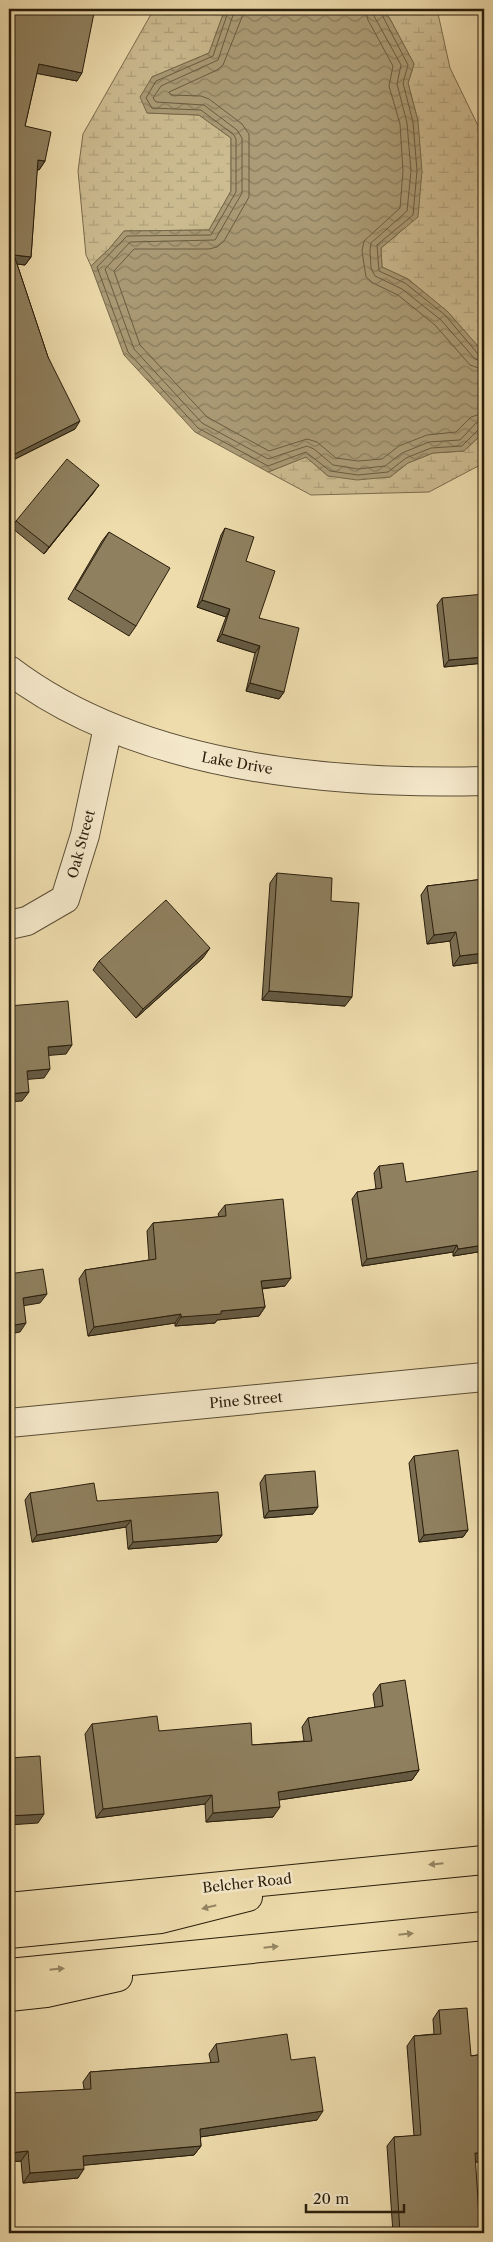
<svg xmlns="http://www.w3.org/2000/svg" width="493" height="2242" font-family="'Libre Caslon Text',serif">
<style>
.wetland{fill:url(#wetland-marsh);stroke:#7b6c4e}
.water{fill:url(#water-waves);stroke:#77694b}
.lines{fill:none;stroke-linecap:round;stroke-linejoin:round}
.shore{stroke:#6a5c40;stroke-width:1}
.minor-casing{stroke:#5a4d34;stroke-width:30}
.major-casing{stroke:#291d0b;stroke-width:30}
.minor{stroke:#f4e8ca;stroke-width:28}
.major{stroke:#eedcad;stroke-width:28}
.wall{fill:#7b6e52;stroke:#291d0b}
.shaded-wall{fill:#645a42;stroke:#291d0b}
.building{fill:#8f805f;stroke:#291d0b}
.oneway{fill:#958664}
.labels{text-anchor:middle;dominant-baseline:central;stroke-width:5;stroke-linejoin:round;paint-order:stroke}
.street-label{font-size:14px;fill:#291d0b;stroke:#f4e8ca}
</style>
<defs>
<pattern id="wetland-marsh" width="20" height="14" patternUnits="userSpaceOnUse" patternTransform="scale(1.25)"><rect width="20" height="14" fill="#cdbc91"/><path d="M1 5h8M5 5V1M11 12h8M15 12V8" fill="none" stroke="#b0a17c"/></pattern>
<pattern id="water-waves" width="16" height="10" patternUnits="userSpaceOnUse" patternTransform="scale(1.25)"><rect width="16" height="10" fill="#ab9b76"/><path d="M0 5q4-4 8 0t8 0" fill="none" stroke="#8b7e5f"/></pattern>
</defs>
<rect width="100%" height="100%" fill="#eedcad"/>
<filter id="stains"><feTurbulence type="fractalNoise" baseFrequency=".004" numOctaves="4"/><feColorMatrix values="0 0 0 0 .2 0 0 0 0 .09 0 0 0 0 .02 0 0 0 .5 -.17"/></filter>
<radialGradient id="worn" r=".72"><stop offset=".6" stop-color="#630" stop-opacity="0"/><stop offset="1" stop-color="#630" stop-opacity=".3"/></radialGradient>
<g class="wetland">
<polygon points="154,9 225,9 209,53 152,77 148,113 199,115 231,138 231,191 209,230 124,231 109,249 91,266 86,255 78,171 83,134"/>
<polygon points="383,9 437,9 450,68 484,138 484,353 448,312 408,279 382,267 381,248 397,235 418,121 408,83 414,64 390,19"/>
<polygon points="484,427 484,463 429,492 311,495 268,472 306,457 328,476 390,477 408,463 433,453 464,451 481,435"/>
</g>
<polygon class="water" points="225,9 383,9 390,19 414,64 408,83 418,121 422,171 418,217 381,248 382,267 408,279 448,312 484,353 484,427 481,435 464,451 433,453 408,463 390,477 357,480 328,476 306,457 268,472 195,432 124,355 91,266 109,249 124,231 209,230 231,191 231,138 199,115 147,113 140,97 152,77 209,53"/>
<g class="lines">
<g class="shore">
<polyline points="229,9 213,56 156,81 146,98 152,108 201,110 234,135 236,139 236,192 211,235 127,236 97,267 128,352 198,428 268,466 306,452 330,471 358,475 388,472 406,458 431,448 462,446 479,429 484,427"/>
<polyline points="235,9 218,60 161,86 153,98 156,102 204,105 237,130 242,138 242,193 215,240 130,242 105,269 134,349 202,423 268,459 307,446 314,449 333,465 358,469 385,466 402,453 429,442 460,440 476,423 484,421"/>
<polyline points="243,9 242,17 223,65 217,70 169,92 171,95 201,96 209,99 242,124 249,134 249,197 224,241 217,247 209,249 134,249 114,271 140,345 207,417 269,451 307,439 317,442 336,458 358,461 382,459 399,446 427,435 456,432 471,417 484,413"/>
<polyline points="365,9 368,20 393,66 389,86 400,124 403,171 400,208 364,241 362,251 366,277 373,283 398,295 435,325 470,365 484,370"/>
<polyline points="373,9 374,16 401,65 397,84 407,123 411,171 407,211 371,243 370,250 371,268 375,276 402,289 441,320 475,359 484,362"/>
<polyline points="379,9 408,65 403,83 413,122 417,171 413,215 377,245 379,271 405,283 445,315 478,354 484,356"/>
</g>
<g class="minor-casing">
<g id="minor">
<path d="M9 670C138 768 327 785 484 781"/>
<polyline points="9,925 27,921 65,899 85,835 108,727"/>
<polyline points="9,1423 484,1377"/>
</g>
</g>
<g class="major-casing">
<g id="major">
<polyline points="9,1907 484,1860"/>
<polyline points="9,1934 161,1919 248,1897"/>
<polyline points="9,1973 484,1926"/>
<polyline points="9,1997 46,1993 118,1977"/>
</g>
</g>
<use href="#minor" class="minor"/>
<use href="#major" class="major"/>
</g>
<g class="wall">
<polygon points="9,9 73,9 77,81 37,73 25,126 45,161 39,170 37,169 31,257 25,265 17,264 48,357 75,429 9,462"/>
<polygon points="94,492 44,554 12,528 16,521"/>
<polygon points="225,528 246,561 259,618 284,692 279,699 246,691 255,653 217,641 226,617 197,607 221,535"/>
<polygon points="109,532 136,626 129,636 68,599 102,541"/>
<polygon points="442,598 484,663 444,667 437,605"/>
<polygon points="277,873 345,1006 262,1000 270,883"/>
<polygon points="484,879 484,962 453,966 450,941 427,944 421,895 427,886"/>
<polygon points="203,958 136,1018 93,970 99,961"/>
<polygon points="379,1166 406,1182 484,1251 453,1256 453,1252 362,1266 352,1199 357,1192 376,1189 374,1173"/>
<polygon points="225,1205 285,1286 262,1289 265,1307 259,1316 217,1320 215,1323 175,1326 175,1323 88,1336 79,1279 85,1270 149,1260 147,1231 153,1223 219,1217 218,1214"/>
<polygon points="414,1456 468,1530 463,1537 419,1542 409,1463"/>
<polygon points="265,1475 313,1514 264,1518 260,1483"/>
<polygon points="30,1493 97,1501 222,1535 217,1542 128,1549 126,1527 32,1542 25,1500"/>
<polygon points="380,1684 419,1770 412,1780 279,1800 273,1817 206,1822 205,1804 96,1818 85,1734 92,1724 159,1731 252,1745 304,1741 302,1727 308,1718 375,1708 373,1694"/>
<polygon points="439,2010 471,2056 484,2054 484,2162 475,2162 480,2233 393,2233 387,2146 394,2137 414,2136 407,2046 414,2036 434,2034 433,2019"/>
<polygon points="216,2044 291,2060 317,2120 200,2137 201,2146 194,2155 84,2165 78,2178 23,2183 21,2161 9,2162 84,2089 83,2082 90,2072 211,2063 209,2054"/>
</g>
<g class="shaded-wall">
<polygon points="9,58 13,59 9,66"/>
<polygon points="39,64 82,73 77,81 34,73"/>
<polygon points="38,160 45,161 39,170 32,168"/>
<polygon points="14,255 31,257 25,265 9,263"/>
<polygon points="80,421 75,429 9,462 9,457"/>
<polygon points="99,485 94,492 44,554 49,547"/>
<polygon points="202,600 230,609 226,617 197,607"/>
<polygon points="222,634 260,646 255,653 217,641"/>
<polygon points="484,657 484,663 444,667 449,660"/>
<polygon points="250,683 284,692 279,699 246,691"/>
<polygon points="456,932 450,941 427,944 434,935"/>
<polygon points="210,948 203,958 136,1018 143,1009"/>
<polygon points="484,953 484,962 453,966 460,956"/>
<polygon points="269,991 352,997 345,1006 262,1000"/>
<polygon points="72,1045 66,1054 42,1056 48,1047"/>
<polygon points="50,1069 44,1078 20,1080 27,1071"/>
<polygon points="29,1092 22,1101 9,1102 9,1094"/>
<polygon points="457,1245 453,1252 362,1266 367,1259"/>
<polygon points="484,1245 484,1251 453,1256 458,1249"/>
<polygon points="291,1278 285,1286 255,1289 261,1281"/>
<polygon points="47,1294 40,1303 16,1307 23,1298"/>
<polygon points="265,1307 259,1316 217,1320 215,1323 175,1326 181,1317 221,1311"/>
<polygon points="181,1314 175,1323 88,1336 94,1327"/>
<polygon points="26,1323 20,1332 9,1334 9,1326"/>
<polygon points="318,1507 313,1514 264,1518 269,1511"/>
<polygon points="131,1520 126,1527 32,1542 37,1535"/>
<polygon points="468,1530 463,1537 419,1542 424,1535"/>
<polygon points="222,1535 217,1542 128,1549 133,1542"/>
<polygon points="419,1770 412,1780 272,1801 278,1792"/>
<polygon points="212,1795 205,1804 96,1818 103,1809"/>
<polygon points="280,1807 273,1817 206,1822 213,1813"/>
<polygon points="44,1814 38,1823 9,1825 9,1816"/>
<polygon points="323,2111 317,2120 193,2138 200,2129"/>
<polygon points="201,2146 194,2155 76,2166 83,2156"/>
<polygon points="28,2151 21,2161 9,2162 9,2153"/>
<polygon points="475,2153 484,2153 484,2162 468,2162"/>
<polygon points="84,2169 78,2178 23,2183 30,2173"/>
</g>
<g class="building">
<polygon points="12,9 73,9 94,13 82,73 39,64 25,126 51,132 45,161 38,160 31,257 14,255 48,357 80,421 9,457 9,79 13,59 9,58 9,27"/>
<polygon points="67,459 99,485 49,547 16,521"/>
<polygon points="225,528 254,537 246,561 275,571 259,618 299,628 284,692 250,683 260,646 222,634 230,609 202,600"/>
<polygon points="109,532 170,568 136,626 75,589"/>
<polygon points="484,594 484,657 449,660 442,598"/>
<polygon points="277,873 332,878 331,901 359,903 352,997 269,991"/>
<polygon points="484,879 484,953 460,956 456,932 434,935 427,886"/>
<polygon points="166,900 210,948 143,1009 99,961"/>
<polygon points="68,1001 72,1045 48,1047 50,1069 27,1071 29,1092 9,1094 9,1006"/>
<polygon points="403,1163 406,1182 484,1170 484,1245 458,1249 457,1245 367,1259 357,1192 382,1188 379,1166"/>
<polygon points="283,1199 291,1278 261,1281 265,1307 221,1311 221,1314 181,1317 181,1314 94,1327 85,1270 156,1259 153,1223 226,1216 225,1205"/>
<polygon points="43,1269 47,1294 23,1298 26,1323 9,1326 9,1274"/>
<polygon points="458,1450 468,1530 424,1535 414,1456"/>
<polygon points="315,1471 318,1507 269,1511 265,1475"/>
<polygon points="94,1483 97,1501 218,1492 222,1535 133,1542 131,1520 37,1535 30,1493"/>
<polygon points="405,1680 419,1770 278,1792 280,1807 213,1813 212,1795 103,1809 92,1724 157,1716 159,1731 251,1723 252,1745 312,1741 308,1718 383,1706 380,1684"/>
<polygon points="40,1756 44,1814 9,1816 9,1758"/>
<polygon points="467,2008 471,2056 484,2054 484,2153 475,2153 480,2233 400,2233 394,2137 421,2135 414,2036 441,2034 439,2010"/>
<polygon points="287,2034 291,2060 315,2057 323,2111 200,2129 201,2146 83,2156 84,2169 30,2173 28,2151 9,2153 9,2093 91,2089 90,2072 219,2062 216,2044"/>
</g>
<defs><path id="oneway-solid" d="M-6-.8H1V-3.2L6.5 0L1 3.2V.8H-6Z" transform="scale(1.25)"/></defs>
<g class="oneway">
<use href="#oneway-solid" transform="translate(436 1864) rotate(174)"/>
<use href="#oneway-solid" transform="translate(209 1907) rotate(166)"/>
<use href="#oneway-solid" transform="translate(406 1934) rotate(-6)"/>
<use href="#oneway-solid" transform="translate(271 1947) rotate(-6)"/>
<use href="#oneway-solid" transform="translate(57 1969) rotate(-6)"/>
</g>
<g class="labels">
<g class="street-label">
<text transform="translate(237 763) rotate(10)">Lake Drive</text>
<text transform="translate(81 844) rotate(-75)">Oak Street</text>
<text transform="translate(246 1400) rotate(-5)">Pine Street</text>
<text transform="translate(247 1883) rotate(-6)">Belcher Road</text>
</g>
</g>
<rect width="493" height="2242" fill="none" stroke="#eedcad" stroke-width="30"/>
<rect x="10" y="10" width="473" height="2222" fill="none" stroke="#291d0b" stroke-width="2.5"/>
<rect x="15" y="15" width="463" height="2212" fill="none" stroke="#291d0b"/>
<path d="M306 2204v8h98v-8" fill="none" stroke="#291d0b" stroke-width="2.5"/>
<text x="313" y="2204" font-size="15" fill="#291d0b" stroke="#f4e8ca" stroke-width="4" paint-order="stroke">20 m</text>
<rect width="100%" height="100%" filter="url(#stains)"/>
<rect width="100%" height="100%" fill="url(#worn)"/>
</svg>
